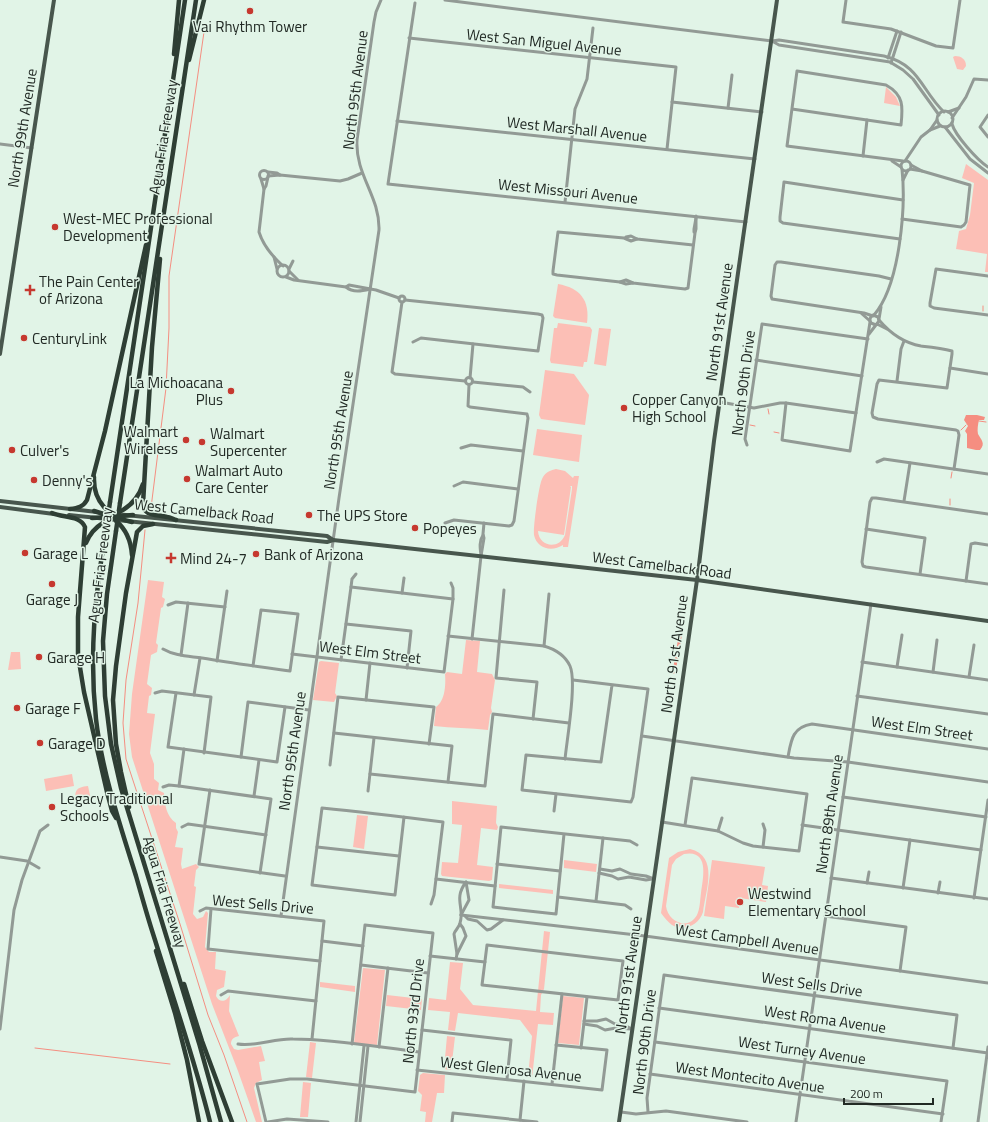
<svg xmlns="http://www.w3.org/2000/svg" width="988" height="1122" font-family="'Titillium Web',sans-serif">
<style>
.green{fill:#fcbfb6;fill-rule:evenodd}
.water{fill:#f58e81}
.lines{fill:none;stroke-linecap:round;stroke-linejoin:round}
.stream{stroke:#f58e81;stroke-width:1}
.canal{stroke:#f58e81;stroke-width:3}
.minor{stroke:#929a95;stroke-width:3}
.major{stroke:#48564d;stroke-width:4}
.highway{stroke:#2e3e34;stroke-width:4.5}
.highway-bridge{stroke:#2e3e34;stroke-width:4.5}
.poi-dot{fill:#c6382f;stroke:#e1f4e7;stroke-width:1.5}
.labels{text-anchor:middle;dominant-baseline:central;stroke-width:3;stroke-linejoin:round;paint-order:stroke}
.poi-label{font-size:15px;fill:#212924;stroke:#e1f4e7;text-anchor:start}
.street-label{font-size:15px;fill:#212924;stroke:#e1f4e7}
</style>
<rect width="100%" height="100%" fill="#e1f4e7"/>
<g class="green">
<path d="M955 56C961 56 966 59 966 66L963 70 957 69 953 57Z"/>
<polygon points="886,87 896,97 900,106 884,103"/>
<polygon points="966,164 988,180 988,272 985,272 987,254 956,249 959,231 966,229 970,215 974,183 962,178"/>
<path d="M558 284C580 288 590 300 587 323L555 318 553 316Z"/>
<polygon points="558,323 590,327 592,330 587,362 584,362 583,367 551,363 550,360 554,328 557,328"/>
<polygon points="599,328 611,329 606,366 594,364"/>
<polygon points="545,370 574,374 589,395 585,425 541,419 539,415"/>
<polygon points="537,429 582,435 579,462 533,455"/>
<path d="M556 469 565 471 573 478 574 476H579L568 547H563V545C552 552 537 549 534 535 533 527 539 482 543 477 546 472 551 470 556 469ZM570 486H572V489L565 535C559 550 539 547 538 531L564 535 571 487Z"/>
<path d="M148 580 164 582 162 597 165 599 163 607 161 608 156 643 158 645 157 652 151 655 147 684 152 688 151 695 149 696 147 713 155 714 150 753 154 764V779L159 783 158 790 164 793C165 805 166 816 176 823V828L178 832 175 847 183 848 181 864 182 869 196 864 199 867 196 870 194 886 196 887 193 914 197 919 203 917 206 911 208 913 205 947 209 952H216L215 969 226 971 224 987 217 990 216 996C220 1004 227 1001 230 995L229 1011 239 1036C234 1037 231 1039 231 1044L234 1049 238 1050 261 1046 265 1061 259 1062 262 1080 256 1083 254 1088 262 1122H256L238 1071 212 1004 132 757 129 734 132 694Z"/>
<path d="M466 640 480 641 477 672 492 674 495 680 491 708 492 712 490 715 488 730C470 728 452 728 434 726L436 707C445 701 446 685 445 674L447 672 462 674Z"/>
<polygon points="11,652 20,652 21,669 8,670"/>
<polygon points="321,661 339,663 335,693 337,696 334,702 313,700 319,662"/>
<polygon points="72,774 74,786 46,791 44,779"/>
<path d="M88 786 91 800 76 802C74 791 76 787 88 786Z"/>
<polygon points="452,801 497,806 496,823 498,827 497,830 481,828 477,865 493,867 492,880 489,881 442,876 441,874 442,862 458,863 462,825 452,824"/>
<polygon points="357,815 368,816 364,849 353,847"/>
<path d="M690 849C719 856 706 890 703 912 699 925 684 932 672 925 668 922 664 917 661 913L669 858 678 852ZM684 854C710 849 703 878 701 893 700 900 700 909 697 915 688 931 668 922 666 906L672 865 676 859Z"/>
<polygon points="564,860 597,864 596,872 564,868"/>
<polygon points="712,860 765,867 762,885 768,886 766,902 740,898 739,908 725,906 724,919 704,916"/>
<polygon points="499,884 553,890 553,894 499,888"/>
<polygon points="544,931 550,932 544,989 541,995 540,1012 554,1013 553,1025 538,1024 532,1078 528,1077 532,1036 520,1020 458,1013 455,1031 448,1030 450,1012 428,1010 429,998 446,1000 450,962 463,963 460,989 473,1005 536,1011"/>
<polygon points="363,968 385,970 377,1045 354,1043"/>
<polygon points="320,982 355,986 355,992 320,987"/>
<polygon points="387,995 422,999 421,1010 386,1006"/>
<polygon points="563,996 584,998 579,1045 558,1043"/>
<polygon points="447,1036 455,1037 451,1070 444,1069"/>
<polygon points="310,1042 316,1043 312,1078 306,1077"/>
<polygon points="423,1073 445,1075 444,1093 437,1093 432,1122 425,1122 426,1112 420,1111 422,1095 418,1091 420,1075"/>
<polygon points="303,1082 311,1083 308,1117 300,1117"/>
</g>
<path class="water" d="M966 415H977L985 417 984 420H979C978 424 977 430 978 434 981 440 986 443 980 450H976L967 448V434L965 431 968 426 964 420Z"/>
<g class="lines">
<g class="stream">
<polyline points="983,311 983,306"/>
<polyline points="768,409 769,414"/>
<polyline points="979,421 986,422"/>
<polyline points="750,425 755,426"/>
<polyline points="961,430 966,425"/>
<polyline points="774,432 779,433"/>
<polyline points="951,478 952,472"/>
<polyline points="950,505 950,499"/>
<polyline points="151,508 166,388 169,328 169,276 205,25"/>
<polyline points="145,530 138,603 126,680 123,723 126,759 180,924 208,1015 224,1055 247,1122"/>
<polyline points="35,1048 170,1064"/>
</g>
<polyline class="canal" points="674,672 680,637"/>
<g class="minor">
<path d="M445 0 772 41 779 40 884 56C920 65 921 90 944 112"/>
<polyline points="846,0 843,22 891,29 936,46 953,48 960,0"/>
<polyline points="415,3 388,184 746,222"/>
<polyline points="409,38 676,67 667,149"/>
<polyline points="772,41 779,45 890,62 903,70 913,79 939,115"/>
<polyline points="888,58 897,31"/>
<polyline points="891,63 901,32"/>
<polyline points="672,102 762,112"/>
<polyline points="728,108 732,75"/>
<path d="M792 109 901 125C903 107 904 95 886 85L797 71 787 146 903 161"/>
<circle cx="945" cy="119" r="8"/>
<polyline points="948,112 959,108"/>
<polyline points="988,115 980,127 988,137"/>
<polyline points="952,118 966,97 974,79 988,80"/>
<polyline points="397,121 755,159"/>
<path d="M952 124C955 135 977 160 988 167"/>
<polyline points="945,127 970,159 988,173"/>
<polyline points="930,130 940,126"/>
<polyline points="0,144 32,148"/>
<polyline points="863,156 867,120"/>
<circle cx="906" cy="166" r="5"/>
<polyline points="892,161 901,167"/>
<polyline points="905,161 921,137 930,130 937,120"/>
<polyline points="911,165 922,171"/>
<circle cx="264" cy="175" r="4.5"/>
<polyline points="268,172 277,173 280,175"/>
<polyline points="268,176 280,175 340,181 348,179 362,173"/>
<path d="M268 177 266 186 264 189 259 232C263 245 273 257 283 266"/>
<polyline points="261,179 264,189"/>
<polyline points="903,180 908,170"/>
<polyline points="565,202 575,109 587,79 593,28"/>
<polyline points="902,219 961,227 964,225 966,222 970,185 922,171 910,169"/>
<polyline points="694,232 694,229 696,218"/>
<polyline points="626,237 631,236 637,239 693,245"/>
<polyline points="900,239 783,223 780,221 780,217 784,182 903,200"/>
<polyline points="274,257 277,269"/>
<circle cx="283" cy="271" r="6"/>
<polyline points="289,269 293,261"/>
<polyline points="289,271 298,280"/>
<polyline points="988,276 936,269 930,303 930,306 934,308 988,315"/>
<path d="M286 277 294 280 346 287C353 293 362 291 370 289"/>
<polyline points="620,282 626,280 633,283 685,289 688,288 695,233 696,229 696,216"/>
<polyline points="633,283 626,284 620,282 557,275 553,274 553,271 558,232 624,238 631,241 637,239"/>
<polyline points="346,287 349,285 376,290 399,298"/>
<circle cx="402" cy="299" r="3"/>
<polyline points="405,300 538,314 542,315 543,318 538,351 421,338 413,342"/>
<polyline points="402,302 392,372 395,374 465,381"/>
<polyline points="861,313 870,321"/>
<path d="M874 315C900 285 906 207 902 169"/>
<polyline points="873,316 864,313 772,299 771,296 775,265 777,262 781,262 879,276 891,279"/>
<polyline points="879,319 881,307"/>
<path d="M879 320C890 333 904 343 921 346 931 347 942 348 952 351V354L947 388 879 380 877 384 872 413 873 417 878 419 956 430 958 431 959 435 954 469"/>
<polyline points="877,324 887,329"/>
<path d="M869 334 879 321 878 317 873 315C870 317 869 320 871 323L876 325"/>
<polyline points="756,360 862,376"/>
<polyline points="950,368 988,374"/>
<circle cx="469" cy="381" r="3.5"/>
<polyline points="470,378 473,344"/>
<polyline points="897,381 901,349 904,341"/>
<polyline points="473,382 523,387 530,392"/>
<polyline points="720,402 754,408 780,403 786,403 856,413"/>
<polyline points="786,403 782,440 850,451 870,322"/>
<polyline points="747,445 745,439 762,324 868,339"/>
<polyline points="461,448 471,445 523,451"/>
<polyline points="877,462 884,459 988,474"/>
<polyline points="454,486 463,482 518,489"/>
<polyline points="904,501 910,463"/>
<polyline points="988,514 876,498 872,498 870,502 862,562 863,566 866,567 988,584"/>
<polyline points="445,523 454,520 509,526 512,525 514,521 528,418 527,414 470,407 468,406 469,385"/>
<polyline points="866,529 925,538 920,574"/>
<path d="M481 555C480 548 479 541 483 535"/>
<polyline points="966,581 971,544 975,543 988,545"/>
<polyline points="351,587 453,599"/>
<polyline points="504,590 496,678 537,682 533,719"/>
<polyline points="402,593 404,578"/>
<polyline points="168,605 176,602 225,607"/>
<polyline points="346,624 411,631 407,668"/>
<path d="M448 636 544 646C554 649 565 655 570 666 577 682 567 739 565 759"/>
<polyline points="472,639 481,556 484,538 483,534 484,523"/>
<polyline points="544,646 549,594"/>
<path d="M163 649C175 656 188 656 202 658 231 663 261 667 290 671L298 614 261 610 253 666"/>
<polyline points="292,654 444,672 453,599 453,588 451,583"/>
<polyline points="181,655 188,603"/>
<polyline points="341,660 351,587 352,579 356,574"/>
<polyline points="217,661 227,591"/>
<polyline points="862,662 988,680"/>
<polyline points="897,667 902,635"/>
<polyline points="933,672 937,640"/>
<polyline points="969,677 974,645"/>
<polyline points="573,680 648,689 633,797 631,802 522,790 526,755 601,762 612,685"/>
<polyline points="155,693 162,691 211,697 204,753"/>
<polyline points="176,693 168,747 277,762 285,707"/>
<polyline points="194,695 200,658"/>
<polyline points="857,696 988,714"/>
<polyline points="366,700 370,663"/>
<polyline points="334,733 452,746 448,782"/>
<polyline points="642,736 794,758 848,762 988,782"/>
<polyline points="241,757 248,702 309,710"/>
<path d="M788 757C791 741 792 727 812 724L988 749"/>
<polyline points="330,765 338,697 434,707 429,744"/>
<polyline points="370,774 485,786 493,714 569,723"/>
<polyline points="179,786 184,749"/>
<polyline points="163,787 169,785 179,786 271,799 260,873"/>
<polyline points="210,790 199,864 285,876"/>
<polyline points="368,791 374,738"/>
<polyline points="254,796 259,760"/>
<polyline points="843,797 986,817"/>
<polyline points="554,811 556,794"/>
<path d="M404 817 395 895 312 885 322 808C362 812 403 817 443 822L434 895 431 904"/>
<polyline points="662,822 718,831 743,843 753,846 799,851 807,794 692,778 685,825"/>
<polyline points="802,825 981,850"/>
<polyline points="182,827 188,824 266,835"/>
<polyline points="718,831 722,818"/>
<polyline points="564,834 556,914 493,907 501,827 630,841 637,845"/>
<polyline points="317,847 399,856"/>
<polyline points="763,847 765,830 763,824"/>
<polyline points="0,857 27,861 39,868"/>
<polyline points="497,864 560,871"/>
<polyline points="600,869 612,871 620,869 631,874 646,876 654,879"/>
<polyline points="599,873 612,876 618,879 629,877 646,880 652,879"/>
<polyline points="831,878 988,899"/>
<polyline points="436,879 495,886"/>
<polyline points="867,883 869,872"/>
<polyline points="903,888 910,840"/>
<polyline points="938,893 940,882"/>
<polyline points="558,897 625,905 631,909"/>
<polyline points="974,898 988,800"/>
<polyline points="596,901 603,838"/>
<polyline points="211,909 208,949 320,961"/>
<polyline points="200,911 206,908 324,921 312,1039"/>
<polyline points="461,915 645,936 988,983"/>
<polyline points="461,915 469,900 466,882"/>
<path d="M281 916 339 498 379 230C380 196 355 175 357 140L374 22 376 12 381 0"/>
<polyline points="465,916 468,919 477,921 487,930 491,929 503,920"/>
<polyline points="825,916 906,927 900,971"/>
<polyline points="322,941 363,946"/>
<polygon points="487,945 623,961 618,1000 482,985"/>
<polyline points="457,954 466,936 463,928 460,924"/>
<polyline points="430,956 485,962"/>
<path d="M456 959 457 954 454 934C455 930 459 928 460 923 465 908 453 899 466 882"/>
<polyline points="361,965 428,973"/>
<polyline points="221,995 228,991 316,1001"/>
<polyline points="659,1008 988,1053"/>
<polyline points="584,1021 597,1021 606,1019 615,1024 626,1026 632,1029"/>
<polyline points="584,1024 597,1026 605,1030 616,1028 631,1029"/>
<polyline points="0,1029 14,910 22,880 40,831 48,825"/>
<polyline points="422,1030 511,1040 507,1079"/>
<polyline points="655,1042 947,1081 941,1122"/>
<path d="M238 1044C256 1047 275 1038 293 1039 334 1039 378 1047 419 1052"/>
<polyline points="379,1047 388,968"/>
<polyline points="581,1048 587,997"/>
<polyline points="417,1070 602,1090 607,1050 556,1045"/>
<polyline points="650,1074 943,1114"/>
<polyline points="552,1084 562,994"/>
<polyline points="621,1112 636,1114 666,1111 747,1122"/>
<polyline points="648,1112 647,1098 664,975 957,1015 953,1048"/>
<polyline points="520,1120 524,1081"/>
<polyline points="266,1122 257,1084 290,1079 307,1079 415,1092 433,933 365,925 352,1044"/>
<polyline points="268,1122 287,1119 328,1122"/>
<polyline points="356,1122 364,1046"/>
<polyline points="360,1122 368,1046"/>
<polyline points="452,1122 453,1113 537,1122"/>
<polyline points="796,1122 871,604"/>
<polyline points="978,1122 988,1047"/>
</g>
<g class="major">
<polyline points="0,354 54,0"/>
<polyline points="0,501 97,512"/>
<polyline points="0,507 54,514"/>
<polyline points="116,514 327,536 333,540"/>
<polyline points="69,515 327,542 333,540 697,580 988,621"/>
<polyline points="619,1122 698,573 714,441 777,0"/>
</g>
<g class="highway">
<polyline points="174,54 179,0"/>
<polyline points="189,60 204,0"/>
<path d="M160 259 152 347 143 504C144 517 157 514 167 517 170 517 173 519 176 520"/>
<path d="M94 477C93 502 109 517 132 522"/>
<polyline points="110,502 185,0"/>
<polyline points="120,503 196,0"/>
<path d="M70 509C78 508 83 507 87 500L105 431 146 245"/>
<polyline points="94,511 110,516"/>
<path d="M52 513C63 518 80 515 85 527L78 617V655L84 692 107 792 112 811 116 818"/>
<path d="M92 518C115 518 136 507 143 484"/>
<path d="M116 521C127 530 131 541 132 555"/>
<path d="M106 530C95 594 89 654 96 719 102 772 120 825 136 876 142 897 148 919 155 940 174 1001 195 1061 210 1122"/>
<polyline points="116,531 107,594 103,641 105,696 111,744 121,788 199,1043 221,1122"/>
<path d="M86 543C94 523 113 516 133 515"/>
<polyline points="129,807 121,772 116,744 113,700 116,666 126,593 137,532 143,526 153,524"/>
<polyline points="156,951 175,1013 187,1060 199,1122"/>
<polyline points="184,984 202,1041 232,1122"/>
</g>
<g class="highway-bridge">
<polyline points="106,530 110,502"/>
<polyline points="116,531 120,503"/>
</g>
</g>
<g class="poi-dot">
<circle cx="250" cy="11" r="4"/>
<circle cx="55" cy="227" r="4"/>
<path d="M28 284h4v4h4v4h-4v4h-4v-4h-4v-4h4z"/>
<circle cx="24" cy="338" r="4"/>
<circle cx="231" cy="391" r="4"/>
<circle cx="624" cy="408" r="4"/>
<circle cx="186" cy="440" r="4"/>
<circle cx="202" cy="442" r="4"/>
<circle cx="12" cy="450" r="4"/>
<circle cx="187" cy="479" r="4"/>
<circle cx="34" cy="480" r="4"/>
<circle cx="309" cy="515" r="4"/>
<circle cx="415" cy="528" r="4"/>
<circle cx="25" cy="553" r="4"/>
<circle cx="256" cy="554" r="4"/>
<path d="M169 552h4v4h4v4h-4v4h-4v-4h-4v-4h4z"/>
<circle cx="52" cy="584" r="4"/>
<circle cx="39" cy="657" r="4"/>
<circle cx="17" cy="708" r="4"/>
<circle cx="40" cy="743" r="4"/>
<circle cx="52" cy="807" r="4"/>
<circle cx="740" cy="902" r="4"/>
</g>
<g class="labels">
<g class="poi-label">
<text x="250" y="26" text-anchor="middle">Vai Rhythm Tower</text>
<text x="63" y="218">West-MEC Professional<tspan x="63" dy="17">Development</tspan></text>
<text x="39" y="281">The Pain Center<tspan x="39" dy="17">of Arizona</tspan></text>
<text x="32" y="338">CenturyLink</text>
<text x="223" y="382" text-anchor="end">La Michoacana<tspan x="223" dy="17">Plus</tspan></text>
<text x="632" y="399">Copper Canyon<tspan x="632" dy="17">High School</tspan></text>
<text x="178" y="431" text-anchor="end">Walmart<tspan x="178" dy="17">Wireless</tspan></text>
<text x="210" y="433">Walmart<tspan x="210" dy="17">Supercenter</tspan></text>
<text x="20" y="450">Culver's</text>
<text x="195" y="470">Walmart Auto<tspan x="195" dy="17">Care Center</tspan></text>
<text x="42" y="480">Denny's</text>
<text x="317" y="515">The UPS Store</text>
<text x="423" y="528">Popeyes</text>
<text x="33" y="553">Garage L</text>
<text x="264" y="554">Bank of Arizona</text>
<text x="180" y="558">Mind 24-7</text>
<text x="52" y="599" text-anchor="middle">Garage J</text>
<text x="47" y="657">Garage H</text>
<text x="25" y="708">Garage F</text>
<text x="48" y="743">Garage D</text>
<text x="60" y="798">Legacy Traditional<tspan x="60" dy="17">Schools</tspan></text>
<text x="748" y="893">Westwind<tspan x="748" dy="17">Elementary School</tspan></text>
</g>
<g class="street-label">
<text transform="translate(544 42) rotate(6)">West San Miguel Avenue</text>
<text transform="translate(355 90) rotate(-83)">North 95th Avenue</text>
<text transform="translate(22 128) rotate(-81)">North 99th Avenue</text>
<text transform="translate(577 129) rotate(6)">West Marshall Avenue</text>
<text transform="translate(163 137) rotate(-81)">Agua Fria Freeway</text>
<text transform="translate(568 191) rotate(6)">West Missouri Avenue</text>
<text transform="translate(719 322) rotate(-82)">North 91st Avenue</text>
<text transform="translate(743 383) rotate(-83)">North 90th Drive</text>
<text transform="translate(338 430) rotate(-81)">North 95th Avenue</text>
<text transform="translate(204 511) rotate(6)">West Camelback Road</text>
<text transform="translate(100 565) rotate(-83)">Agua Fria Freeway</text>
<text transform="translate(662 565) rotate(7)">West Camelback Road</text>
<text transform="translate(370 652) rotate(7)">West Elm Street</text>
<text transform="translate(674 654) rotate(-82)">North 91st Avenue</text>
<text transform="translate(922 728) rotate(8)">West Elm Street</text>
<text transform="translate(292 751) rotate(-82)">North 95th Avenue</text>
<text transform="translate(829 814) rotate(-82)">North 89th Avenue</text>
<text transform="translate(165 892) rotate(73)">Agua Fria Freeway</text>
<text transform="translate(263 904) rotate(5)">West Sells Drive</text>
<text transform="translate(747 939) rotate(8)">West Campbell Avenue</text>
<text transform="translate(628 975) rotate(-82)">North 91st Avenue</text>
<text transform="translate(812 984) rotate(8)">West Sells Drive</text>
<text transform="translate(413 1011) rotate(-84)">North 93rd Drive</text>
<text transform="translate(825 1019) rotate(8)">West Roma Avenue</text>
<text transform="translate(644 1042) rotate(-83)">North 90th Drive</text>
<text transform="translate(802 1050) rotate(8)">West Turney Avenue</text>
<text transform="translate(511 1069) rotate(6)">West Glenrosa Avenue</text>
<text transform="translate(750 1077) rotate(8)">West Montecito Avenue</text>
</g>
</g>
<path d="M844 1098v6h89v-6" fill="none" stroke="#212924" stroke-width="2"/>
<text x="850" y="1098" font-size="12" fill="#212924" stroke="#e1f4e7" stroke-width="3" paint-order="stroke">200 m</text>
</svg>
